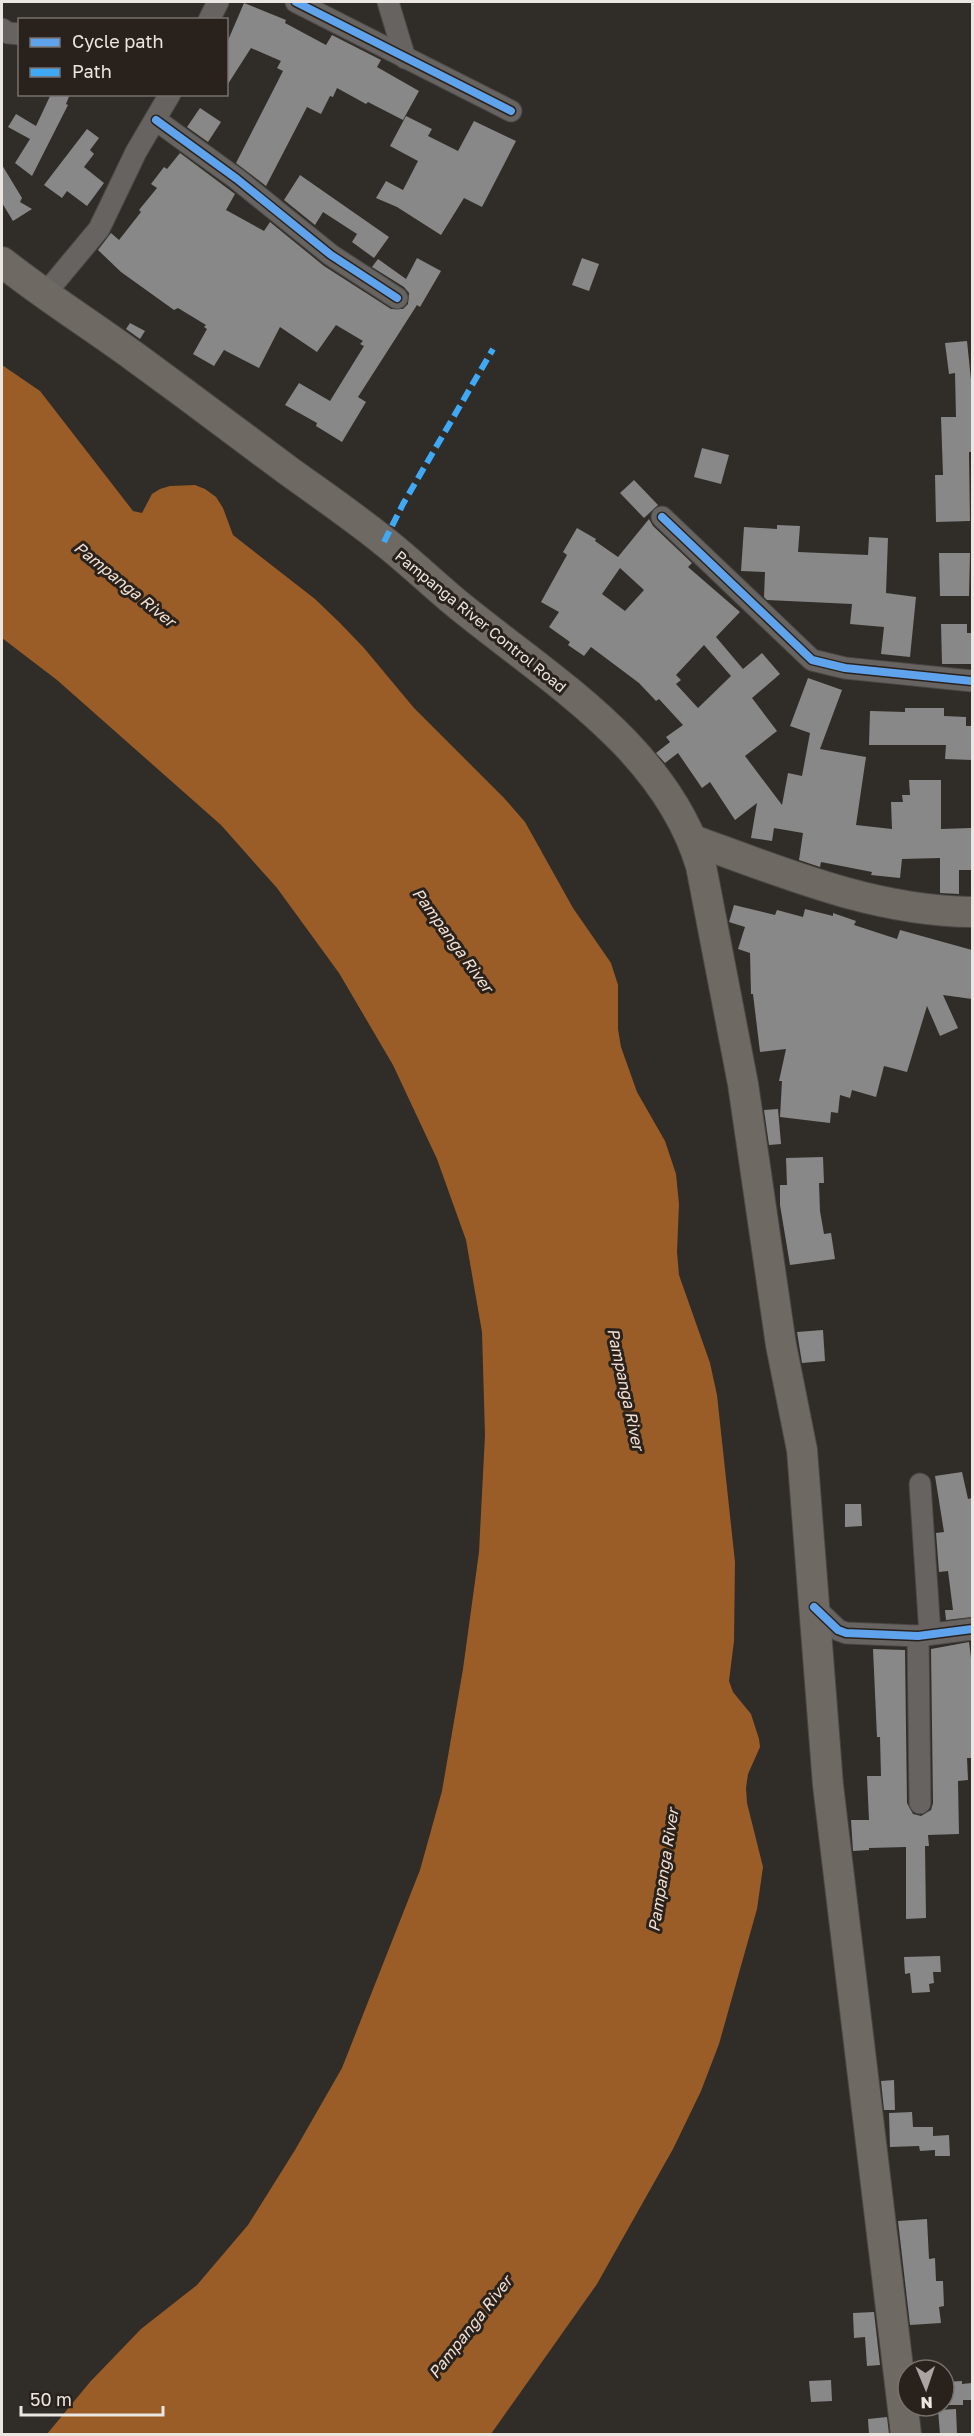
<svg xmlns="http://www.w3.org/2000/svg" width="974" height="2436" font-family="'Golos Text',sans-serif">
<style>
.water{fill:#9a5d27}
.building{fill:#898888;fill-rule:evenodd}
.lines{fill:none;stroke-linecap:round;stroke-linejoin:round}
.street-casing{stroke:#4a4744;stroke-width:23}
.secondary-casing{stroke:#4a4744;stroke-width:32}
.street{stroke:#666361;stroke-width:21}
.secondary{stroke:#6f6964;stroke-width:30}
.quiet{stroke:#3fa9f5;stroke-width:6;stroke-dasharray:12 6;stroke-linecap:butt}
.cycleway-casing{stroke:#29221c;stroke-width:11}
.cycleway{stroke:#60a3ed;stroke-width:8}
.labels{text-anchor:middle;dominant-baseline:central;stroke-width:6;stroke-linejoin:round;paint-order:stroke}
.street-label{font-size:15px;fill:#ece6e3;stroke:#29221c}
.water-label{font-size:16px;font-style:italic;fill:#f3e0d2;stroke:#29221c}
</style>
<rect width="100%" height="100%" fill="#302c28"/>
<polygon class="water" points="2,365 40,391 133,511 142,513 152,494 160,489 170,486 195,485 205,489 216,497 223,508 233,535 315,599 340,623 364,648 414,708 504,798 525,822 573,908 611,963 618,985 618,1029 621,1047 637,1092 665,1141 676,1174 679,1204 677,1252 679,1275 710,1363 717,1395 735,1562 734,1641 729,1681 733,1692 751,1714 759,1739 760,1747 748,1774 746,1788 747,1803 763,1867 757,1909 719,2044 701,2091 673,2149 597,2284 491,2434 47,2434 90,2382 141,2329 197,2285 248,2225 295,2150 342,2068 420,1870 442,1791 463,1669 479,1552 485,1435 482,1332 466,1240 437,1159 393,1065 339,973 277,888 221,825 57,680 2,638"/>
<g class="building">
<polygon points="244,3 286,20 285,23 326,45 332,35 381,60 377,67 419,91 403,120 368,102 366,104 337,88 333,97 330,96 321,114 307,107 266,186 236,163 283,71 277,68 281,61 251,48 226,87 226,45"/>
<polygon points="51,94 70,94 66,104 68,105 32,176 15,163 30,139 8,127 16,114 36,126"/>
<polygon points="200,108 221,122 208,142 187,127"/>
<polygon points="406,116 432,129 428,136 458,151 474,121 516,141 482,207 464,198 441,235 397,207 376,198 386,181 403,190 418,161 390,146"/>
<polygon points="87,129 99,138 90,150 94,154 84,167 104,183 87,206 67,191 62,198 44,185"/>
<polygon points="180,153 235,194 226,210 264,231 270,222 324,266 391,309 403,309 408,304 409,293 404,287 372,267 378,259 406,279 417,258 441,271 420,307 417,305 358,397 366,402 342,442 316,426 317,423 285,405 299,383 330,401 364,346 360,344 363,341 336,325 317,352 280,327 259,368 224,350 214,366 193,354 207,329 204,327 206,325 178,308 174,310 121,272 98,250 111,233 119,240 141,212 139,210 157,188 151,184 164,167 167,169"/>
<polygon points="2,165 22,198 20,202 32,209 13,221 2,203"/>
<polygon points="300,175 389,237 374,258 352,242 357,234 323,212 315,225 284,200"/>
<polygon points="582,258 599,264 589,291 572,285"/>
<polygon points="130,323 145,331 140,339 126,329"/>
<polygon points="967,341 972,390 972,452 969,452 970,521 936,522 935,475 943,475 941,417 956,417 955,373 949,374 945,343"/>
<polygon points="702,448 729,455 721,484 694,477"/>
<polygon points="634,480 658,505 644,518 620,493"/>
<path d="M649 519 653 526 692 563 688 567 740 612 716 637 743 669 762 653 780 674 752 698 777 731 745 756 782 805 788 773 802 776 810 733 790 726 808 678 842 690 820 749 866 757 856 825 892 829 891 802H903L902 795H910L909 780H941V829L971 828 972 870H959V894L940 893V858L902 859 900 878 871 875 872 872 821 862 820 867 799 860 803 833 774 828 772 841 751 838 757 803 735 820 710 782 702 788 678 753 665 763 656 753 670 742 666 737 683 725 659 699 656 701 639 683 591 647 584 656 568 645 570 642 549 627 559 612 541 602 567 555 563 552 577 528 596 539 595 541 618 557ZM620 568 644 590 625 611 602 594ZM704 645 731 676 698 708 676 684 681 680 676 675Z"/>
<polygon points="777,525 800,526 798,552 868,555 869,537 888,538 886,593 916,597 910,657 881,654 884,627 850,624 852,604 767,600 764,597 765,572 741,571 744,527 777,529"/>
<polygon points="939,553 970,553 969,596 940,596"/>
<polygon points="941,624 967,624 967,633 972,633 972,664 942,664"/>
<polygon points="905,708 944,708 944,716 966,717 966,726 972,726 972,760 945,759 946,745 869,745 870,711 905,712"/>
<polygon points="734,905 775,915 777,910 803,917 805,909 833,916 833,913 856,921 854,925 897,939 900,930 972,950 972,999 943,995 958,1028 940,1036 927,1006 907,1072 884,1066 876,1097 852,1090 850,1098 840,1095 838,1113 831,1112 830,1123 780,1117 782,1081 779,1081 786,1049 760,1052 753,994 751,994 750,953 738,949 745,927 729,922"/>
<polygon points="778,1109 781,1144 769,1145 764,1110"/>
<polygon points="823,1157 824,1183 819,1183 820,1211 824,1234 831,1233 835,1259 790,1265 780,1205 780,1185 787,1185 786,1158"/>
<polygon points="823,1330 825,1361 802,1363 797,1332"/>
<polygon points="962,1472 968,1499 972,1498 972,1617 946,1620 945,1610 953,1610 948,1571 939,1572 936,1533 944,1532 935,1476"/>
<polygon points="845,1504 861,1504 862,1526 845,1527"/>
<polygon points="969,1642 972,1666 972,1758 967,1758 968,1780 958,1781 959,1834 928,1835 929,1846 925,1846 926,1918 906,1919 906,1847 869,1848 869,1850 853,1851 851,1820 869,1820 867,1776 881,1776 880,1737 877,1737 873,1649 905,1650 907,1803 913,1814 921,1816 931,1810 933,1803 931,1649"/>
<polygon points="940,1956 941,1972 933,1972 934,1983 929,1984 930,1992 912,1993 910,1973 905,1974 904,1957"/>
<polygon points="894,2080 895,2110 884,2110 881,2081"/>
<polygon points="912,2112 913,2127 933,2127 933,2136 949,2135 950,2156 935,2156 935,2150 920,2151 919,2146 890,2147 889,2113"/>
<polygon points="927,2219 929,2259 935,2258 936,2281 943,2281 944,2306 939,2307 941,2323 910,2325 898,2221"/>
<polygon points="874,2312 880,2365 867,2366 865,2337 854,2338 853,2313"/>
<polygon points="831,2380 832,2401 811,2402 809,2381"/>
<polygon points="962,2381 962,2384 972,2383 972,2400 963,2400 963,2405 944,2405 944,2382"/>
<polygon points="956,2409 957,2434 940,2434 938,2410"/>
<polygon points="887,2417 889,2434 869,2434 868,2419"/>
</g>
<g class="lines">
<g class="street-casing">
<g id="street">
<polyline points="296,2 511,111"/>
<polyline points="388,2 405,58"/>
<polyline points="209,20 218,2"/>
<polyline points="2,29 8,33 20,34"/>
<polyline points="156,120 237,179 331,255 397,298"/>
<polyline points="44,295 99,229 136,152 170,94"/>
<polyline points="662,517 812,660 845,668 972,681"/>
<polyline points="920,1484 930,1634"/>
<polyline points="814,1607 838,1630 846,1633 918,1636 972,1629"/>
<polyline points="918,1636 920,1803"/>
</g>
</g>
<g class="secondary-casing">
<g id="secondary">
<path d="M2 262C45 296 91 325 135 357 187 395 239 434 290 472 322 495 354 517 385 542 409 561 432 583 456 603 547 678 665 746 701 866L743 1084 781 1345 802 1450 828 1785 906 2434"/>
<path d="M693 840C784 873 874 911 972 912"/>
</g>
</g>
<use href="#street" class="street"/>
<use href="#secondary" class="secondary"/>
<polyline class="quiet" points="384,542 403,504 493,349"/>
<g class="cycleway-casing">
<g id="cycleway">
<polyline points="296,2 511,111"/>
<polyline points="156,120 237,179 331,255 397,298"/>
<polyline points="662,517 812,660 845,668 972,681"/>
<polyline points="814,1607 838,1630 846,1633 918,1636 972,1629"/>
</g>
</g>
<use href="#cycleway" class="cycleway"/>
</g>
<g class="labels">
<g class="street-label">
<text transform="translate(481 621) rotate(39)">Pampanga River Control Road</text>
</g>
<g class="water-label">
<text transform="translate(125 584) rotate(39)">Pampanga River</text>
<text transform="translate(453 940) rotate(54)">Pampanga River</text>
<text transform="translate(626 1389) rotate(78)">Pampanga River</text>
<text transform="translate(663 1870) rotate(-81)">Pampanga River</text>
<text transform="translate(470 2327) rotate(-52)">Pampanga River</text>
</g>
</g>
<rect width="974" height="2436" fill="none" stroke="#ece6e3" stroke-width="6"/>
<rect x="18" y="18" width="210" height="78" fill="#29221c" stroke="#77706c" stroke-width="1.5"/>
<rect x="30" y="38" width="30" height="9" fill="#60a3ed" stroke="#77706c" stroke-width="1.5"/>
<text x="72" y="48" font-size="18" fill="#ece6e3">Cycle path</text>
<rect x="30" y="68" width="30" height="9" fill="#3fa9f5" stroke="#77706c" stroke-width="1.5"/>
<text x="72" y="78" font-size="18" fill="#ece6e3">Path</text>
<g transform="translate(926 2388) rotate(178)"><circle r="28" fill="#29221c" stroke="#77706c" stroke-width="1.5"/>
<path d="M0-4.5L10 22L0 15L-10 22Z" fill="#aaa5a2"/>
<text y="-9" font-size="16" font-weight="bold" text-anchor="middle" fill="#ece6e3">N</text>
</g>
<path d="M21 2406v9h142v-9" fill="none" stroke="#ece6e3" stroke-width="3"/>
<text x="30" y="2406" font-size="18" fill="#ece6e3" stroke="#29221c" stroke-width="4.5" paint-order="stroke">50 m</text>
</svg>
